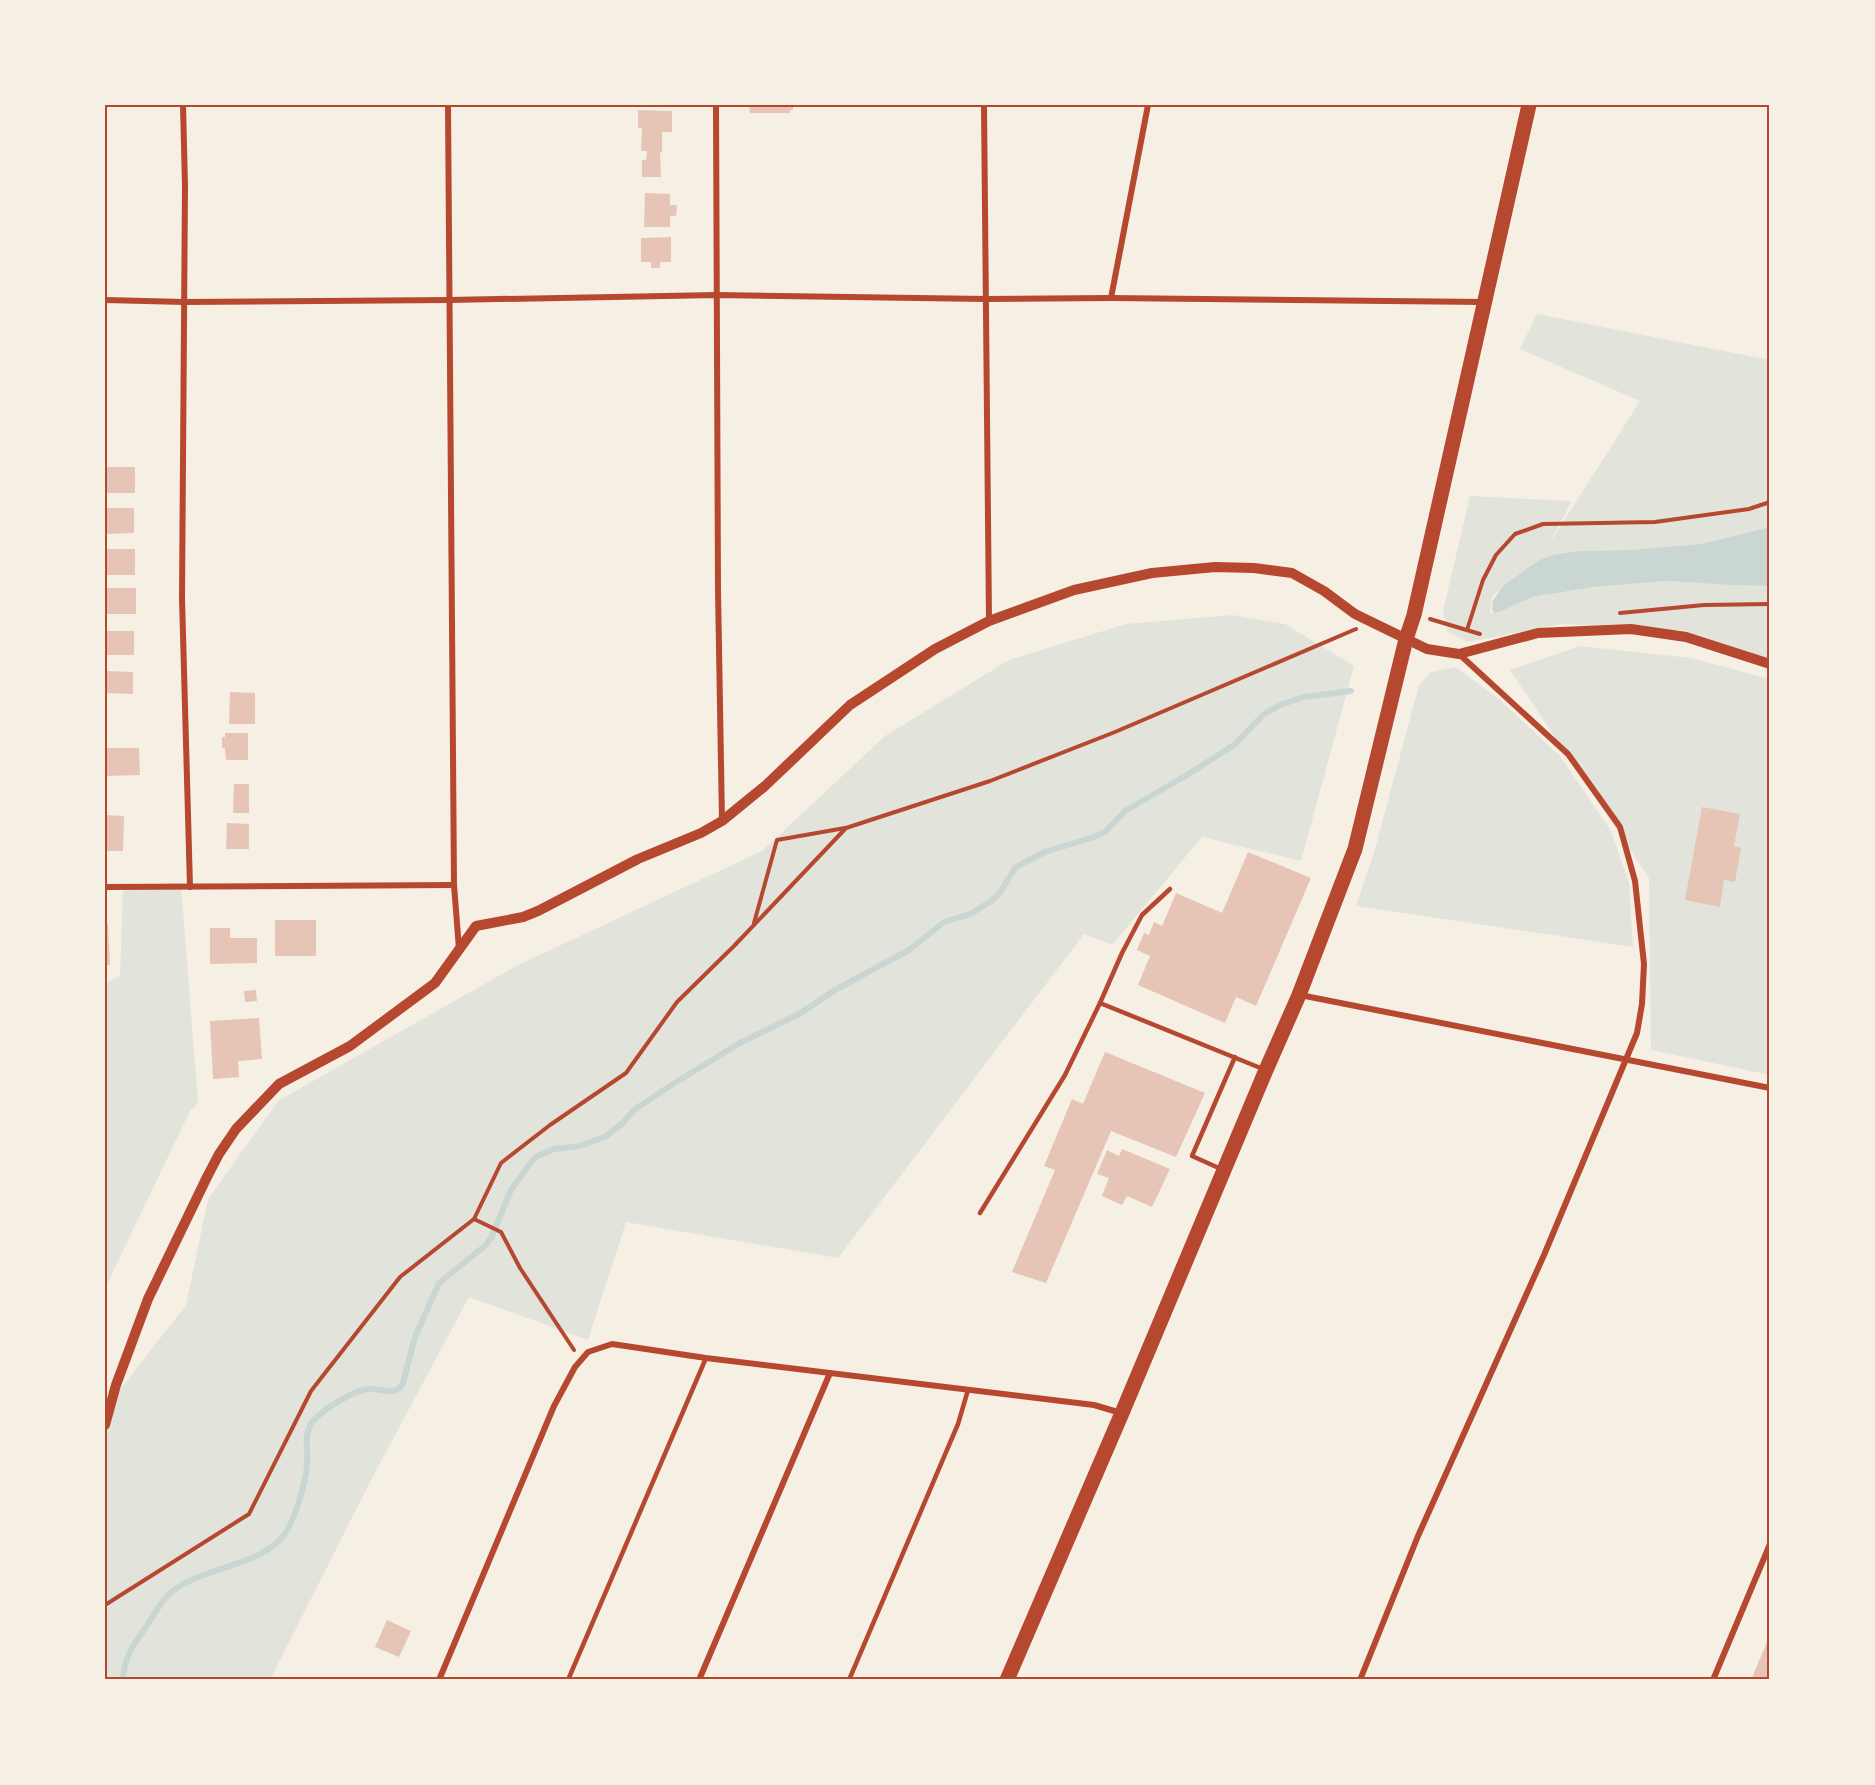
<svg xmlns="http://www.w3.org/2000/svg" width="1875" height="1785" font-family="'Work Sans',sans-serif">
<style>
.green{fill:#e2e4dc}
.water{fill:#c9d6d2}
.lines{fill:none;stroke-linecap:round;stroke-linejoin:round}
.stream{stroke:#c9d6d2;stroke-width:6}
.building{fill:#e6c5b7}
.path{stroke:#b5482f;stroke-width:4}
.service{stroke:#b5482f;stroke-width:4.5}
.minor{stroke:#b5482f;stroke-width:6}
.tertiary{stroke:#b5482f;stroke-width:10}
.primary{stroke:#b5482f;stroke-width:15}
.neatline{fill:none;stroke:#b5482f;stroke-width:2}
</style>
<rect width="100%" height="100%" fill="#f6efe4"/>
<g class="green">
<polygon points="1537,314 1770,360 1770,527 1701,544 1630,550 1579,551 1539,560 1492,596 1490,614 1532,597 1594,587 1667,581 1730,585 1770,586 1770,660 1684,631 1562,624 1468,642 1448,632 1443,611 1470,496 1572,501 1548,546 1640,401 1520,349"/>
<polygon points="1232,615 1285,624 1354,666 1301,861 1202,837 1112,945 1084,934 838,1258 626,1222 588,1340 469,1297 371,1480 270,1680 105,1680 105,1617 109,1601 105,1598 105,1409 186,1305 208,1199 278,1101 516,966 762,851 885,736 1009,660 1126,624"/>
<polygon points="1580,646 1691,658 1770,679 1770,1075 1651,1050 1649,878 1510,670"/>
<polygon points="1455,667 1499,699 1560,756 1611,831 1629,883 1633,947 1356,906 1374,853 1419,685 1431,672"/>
<polygon points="181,883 198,1103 190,1111 105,1288 105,983 120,976 123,885"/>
</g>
<polygon class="water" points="1770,527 1770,586 1730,585 1667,581 1594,587 1532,597 1499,612 1494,613 1492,610 1493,600 1503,586 1539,560 1553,555 1579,551 1630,550 1701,544"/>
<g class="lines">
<path class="stream" d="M123 1680C124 1657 133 1645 146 1627 155 1613 163 1597 177 1588 208 1567 251 1567 280 1540 293 1527 306 1483 307 1464 308 1446 302 1431 317 1417 326 1408 356 1389 369 1389 380 1388 389 1395 400 1388L403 1383 415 1337 439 1283 486 1245 491 1238 511 1190 532 1161 538 1156 554 1149 580 1146 606 1136 623 1123 634 1110 673 1084 740 1043 801 1013 835 990 909 950 944 922 970 914 990 902 999 894 1015 868 1025 862 1045 852 1094 837 1106 831 1125 811 1187 775 1234 745 1264 714 1280 705 1304 697 1351 691"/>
</g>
<g class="building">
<polygon points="749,105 793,105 793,110 790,110 790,113 750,113"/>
<polygon points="638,110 672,111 672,132 662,132 662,152 660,152 661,177 642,177 642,160 646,160 647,151 641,151 642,128 638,128"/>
<polygon points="645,193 670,194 670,205 677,205 676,216 670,216 670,227 644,227"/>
<polygon points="671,237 671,262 660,262 660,268 651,268 651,262 641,262 641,238"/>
<rect x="105" y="467" width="30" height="26"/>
<polygon points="105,508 134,508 134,533 105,534"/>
<rect x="105" y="549" width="30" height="26"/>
<rect x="105" y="588" width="31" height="26"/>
<polygon points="105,627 107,631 134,631 134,655 105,655"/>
<polygon points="105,671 133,672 133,694 105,693"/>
<polygon points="230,692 255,693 255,724 229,724"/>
<polygon points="225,733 248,733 248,760 226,760 225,748 222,748 222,737 225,737"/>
<polygon points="105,748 139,748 140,775 105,776"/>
<polygon points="234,784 249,784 249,813 233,813"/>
<polygon points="1702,807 1740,814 1734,846 1741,848 1735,882 1724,880 1720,907 1685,900"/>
<polygon points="105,815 124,816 123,851 105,851"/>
<polygon points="227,823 249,824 249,849 226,849"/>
<polygon points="1248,852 1311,878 1256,1006 1236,997 1225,1023 1138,985 1150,956 1137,950 1144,933 1149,935 1154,922 1162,926 1176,893 1222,913"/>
<rect x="275" y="920" width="41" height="36"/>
<polygon points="105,924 108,924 110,965 105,965"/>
<polygon points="210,928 230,928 230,938 257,938 257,963 210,964"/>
<polygon points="256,990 257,1001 245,1002 244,991"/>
<polygon points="259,1018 262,1059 238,1061 239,1077 213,1079 210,1021"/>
<polygon points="1105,1052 1205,1093 1176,1157 1111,1131 1046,1283 1012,1272 1055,1170 1044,1166 1072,1099 1083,1104"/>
<polygon points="1122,1149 1170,1169 1152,1207 1127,1196 1122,1205 1102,1196 1109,1178 1097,1174 1107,1150 1119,1156"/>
<polygon points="387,1620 411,1631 399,1657 375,1647"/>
<polygon points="1770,1635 1770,1680 1751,1680"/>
</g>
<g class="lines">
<g class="path">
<polyline points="1620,613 1704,605 1770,604"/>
<polyline points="1430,619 1480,634"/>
<polyline points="1467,630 1483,580 1496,555 1515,534 1543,524 1655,522 1749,509 1770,502"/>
<polyline points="754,923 777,840 845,828"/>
<polyline points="474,1219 501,1232 520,1268 574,1350"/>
<polyline points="105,1605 249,1514 311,1391 400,1277 474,1219 501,1163 550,1125 626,1073 677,1002 734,946 846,828 990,781 1115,732 1356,629"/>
</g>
<g class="service">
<polyline points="1100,1003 1122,953 1142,915 1170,889"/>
<polyline points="1221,1169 1192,1156 1235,1057"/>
<polyline points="980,1213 1065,1075 1100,1003 1263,1069"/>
<polyline points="568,1680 706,1358"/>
<polyline points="849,1680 958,1424 968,1390"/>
</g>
<g class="minor">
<polyline points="183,105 185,186 182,598 190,887"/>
<polyline points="448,105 454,885 459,949"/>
<polyline points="716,105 718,590 722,821"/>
<polyline points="984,105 989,621"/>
<polyline points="1111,298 1148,105"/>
<polyline points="105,300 184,302 449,300 717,295 986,299 1111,298 1483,302"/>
<polyline points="105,887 454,885"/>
<polyline points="1300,995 1770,1088"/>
<polyline points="439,1680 554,1406 575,1367 588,1352 612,1344 706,1358 1094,1405 1121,1413"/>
<polyline points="699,1680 830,1373"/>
<polyline points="1360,1680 1418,1536 1544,1255 1637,1033 1642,1004 1644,964 1635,881 1620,827 1568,754 1459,654"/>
<polyline points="1713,1680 1770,1544"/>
</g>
<polyline class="tertiary" points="105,1425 116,1385 148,1299 207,1177 219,1154 236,1129 279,1084 350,1046 435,983 476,926 523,917 538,911 638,859 701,833 722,821 765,786 850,705 935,649 989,621 1074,590 1152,573 1215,567 1254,568 1292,573 1324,591 1355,614 1427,649 1459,654 1538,633 1631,629 1686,637 1770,664"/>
<polyline class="primary" points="1007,1680 1122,1413 1266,1070 1299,995 1355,849 1406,639 1414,615 1529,105"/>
</g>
<rect width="1875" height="1785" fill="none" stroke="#f6efe4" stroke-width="213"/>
<rect x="106" y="106" width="1662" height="1572" class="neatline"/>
</svg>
